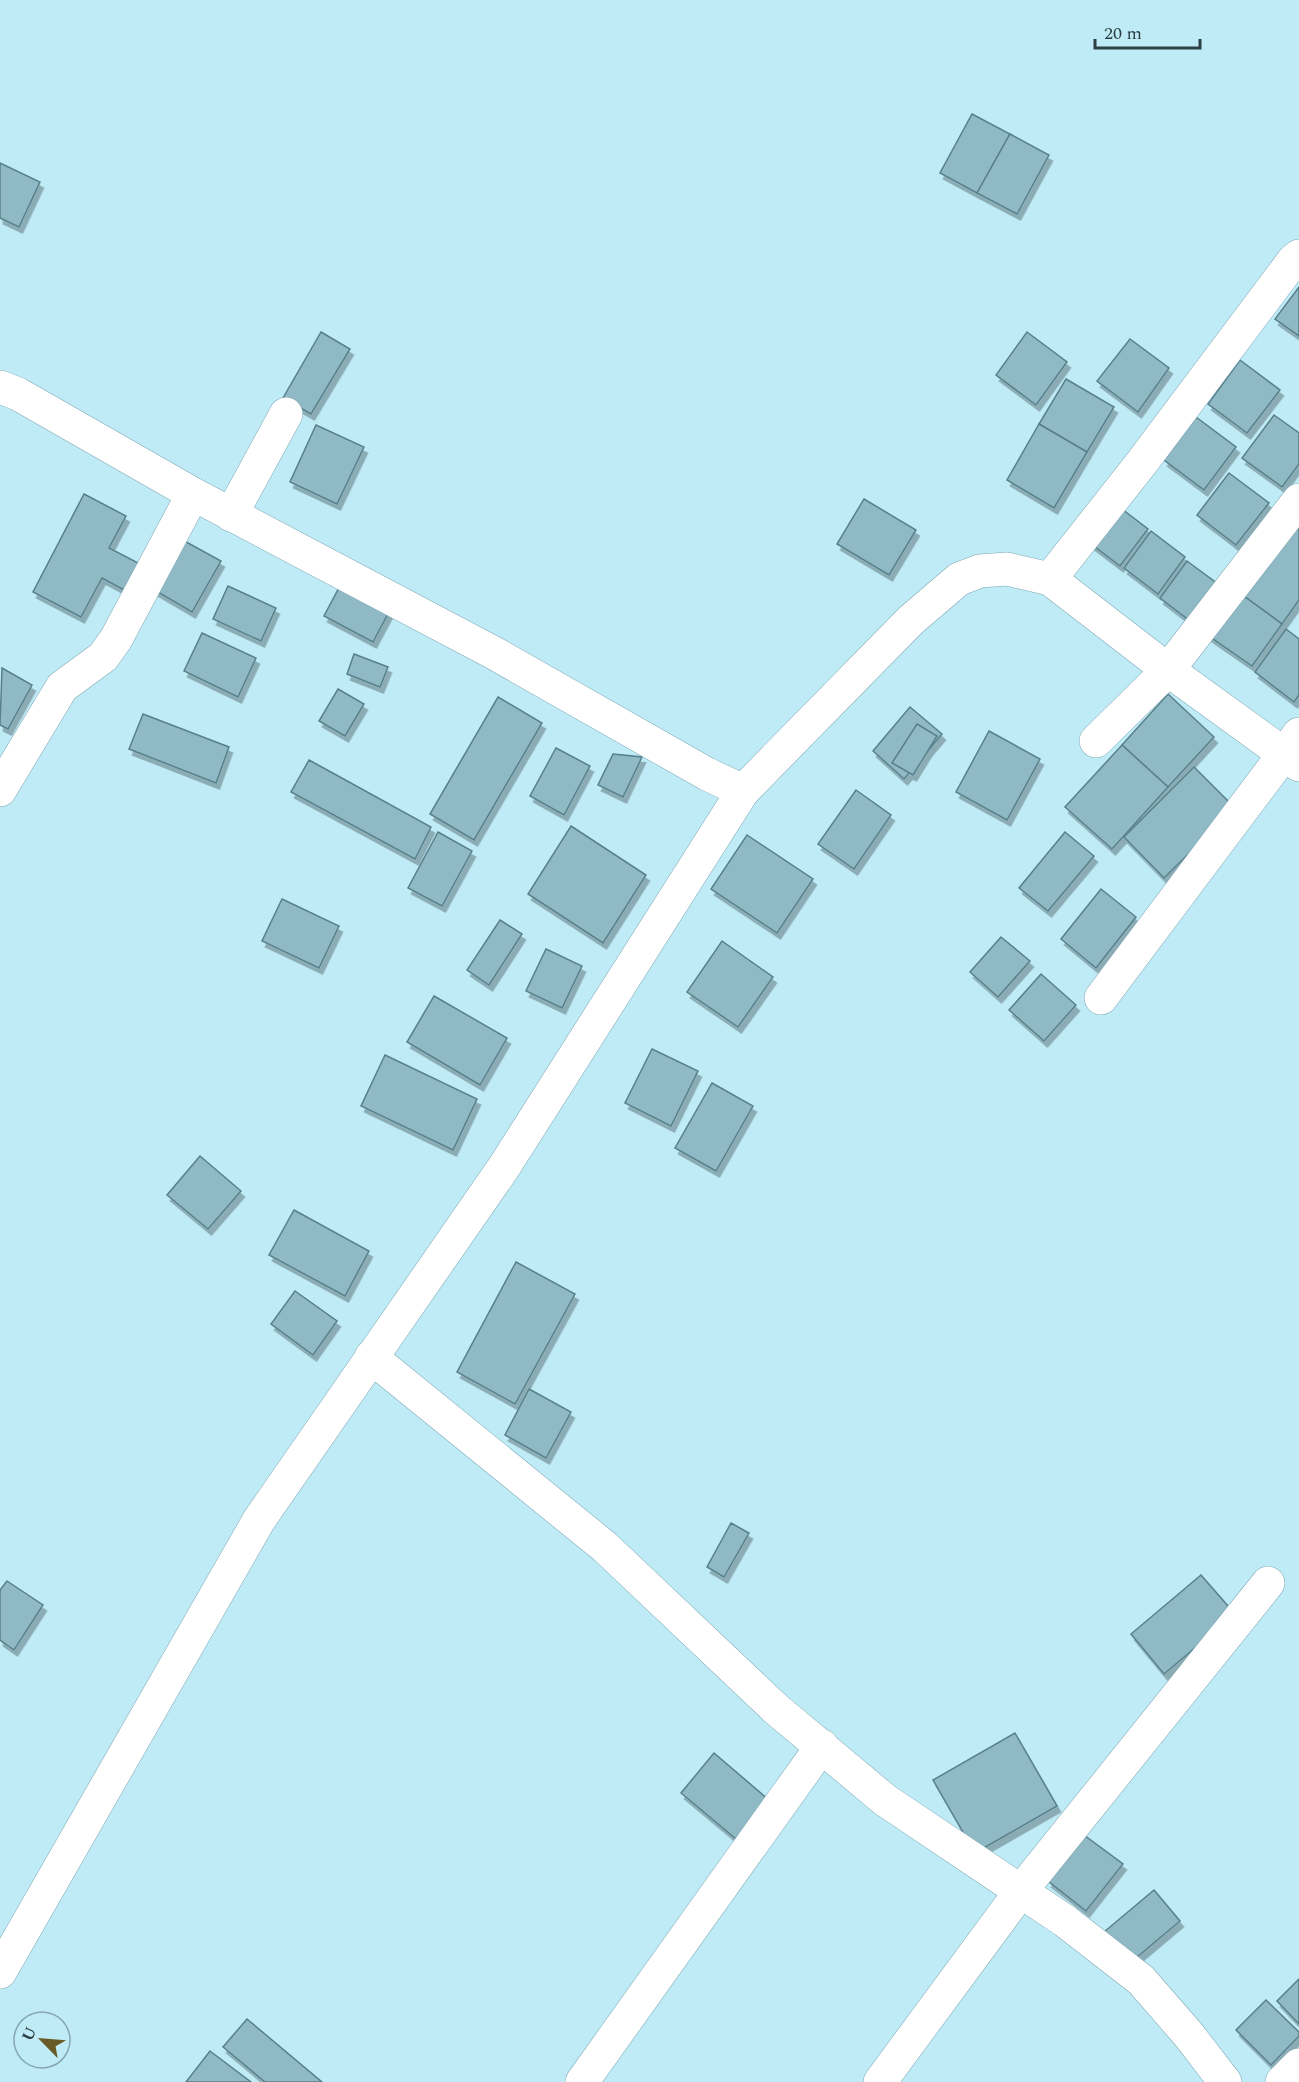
<svg xmlns="http://www.w3.org/2000/svg" width="1299" height="2082" font-family="Spectral,serif">
<style>
.building{fill:#8fb9c4;stroke:#58808b;stroke-width:1.5;filter:url(#shadow)}
.lines{fill:none;stroke-linecap:round;stroke-linejoin:round}
.minor-casing{stroke:#7fa8b4;stroke-width:34}
.minor{stroke:#fff;stroke-width:33}
</style>
<defs>
<filter id="shadow"><feDropShadow dx="3.5" dy="6" stdDeviation="0" flood-color="#0004"/></filter>
</defs>
<rect width="100%" height="100%" fill="#bfebf7"/>
<g class="building">
<polygon points="972,114 1010,134 977,193 940,173"/>
<polygon points="1010,134 1049,155 1017,214 977,193"/>
<polygon points="0,163 40,182 19,227 0,218"/>
<polygon points="1299,287 1299,336 1275,319"/>
<polygon points="321,332 350,349 311,414 283,398"/>
<polygon points="1027,332 1067,362 1036,405 996,375"/>
<polygon points="1130,339 1169,368 1138,412 1097,381"/>
<polygon points="1240,360 1280,390 1247,433 1208,404"/>
<polygon points="1066,379 1114,407 1087,452 1039,424"/>
<polygon points="1274,415 1299,433 1299,464 1282,487 1242,458"/>
<polygon points="1196,417 1236,447 1204,490 1164,460"/>
<polygon points="1039,424 1087,452 1054,508 1007,480"/>
<polygon points="316,425 364,447 337,504 290,482"/>
<polygon points="1229,473 1269,503 1236,545 1197,515"/>
<polygon points="84,494 126,516 109,548 142,565 128,592 102,578 81,617 33,592"/>
<polygon points="864,499 916,530 889,575 837,544"/>
<polygon points="1114,503 1148,529 1120,566 1086,540"/>
<polygon points="1287,520 1299,528 1299,600 1282,624 1237,591"/>
<polygon points="1151,531 1185,557 1158,594 1124,568"/>
<polygon points="179,538 221,561 192,612 151,588"/>
<polygon points="1187,561 1222,587 1194,624 1160,598"/>
<polygon points="342,582 391,608 373,642 324,616"/>
<polygon points="228,586 276,608 261,641 213,619"/>
<polygon points="1237,591 1282,624 1252,666 1206,634"/>
<polygon points="1286,629 1299,639 1299,695 1294,702 1255,672"/>
<polygon points="202,633 256,658 238,697 184,671"/>
<polygon points="354,654 388,667 380,687 347,674"/>
<polygon points="2,668 32,685 8,729 0,725"/>
<polygon points="338,689 364,704 345,736 319,721"/>
<polygon points="1168,694 1214,737 1168,787 1122,745"/>
<polygon points="498,697 542,723 474,840 430,814"/>
<polygon points="910,707 942,734 904,779 873,751"/>
<polygon points="143,714 229,747 216,783 129,749"/>
<polygon points="917,724 937,736 913,775 892,763"/>
<polygon points="989,731 1040,759 1007,820 956,792"/>
<polygon points="1122,745 1168,787 1112,849 1065,807"/>
<polygon points="556,748 590,766 564,815 530,796"/>
<polygon points="613,754 642,757 623,797 598,785"/>
<polygon points="309,760 431,827 415,859 291,792"/>
<polygon points="1194,767 1235,808 1164,878 1124,837"/>
<polygon points="856,790 891,815 854,869 818,844"/>
<polygon points="571,826 646,875 603,943 528,894"/>
<polygon points="438,832 472,851 442,906 408,888"/>
<polygon points="1065,832 1094,856 1048,911 1019,888"/>
<polygon points="747,835 813,879 777,933 711,889"/>
<polygon points="1101,889 1136,917 1096,968 1061,939"/>
<polygon points="282,899 339,926 319,968 262,941"/>
<polygon points="500,920 522,934 489,985 467,970"/>
<polygon points="1001,937 1030,961 998,997 970,972"/>
<polygon points="722,941 773,977 738,1027 687,992"/>
<polygon points="546,949 582,966 562,1008 526,991"/>
<polygon points="1041,974 1076,1005 1044,1041 1009,1010"/>
<polygon points="434,996 507,1038 480,1085 407,1042"/>
<polygon points="652,1049 698,1071 671,1126 625,1103"/>
<polygon points="385,1055 477,1099 453,1150 361,1106"/>
<polygon points="712,1083 753,1106 716,1171 675,1148"/>
<polygon points="200,1156 241,1191 208,1229 167,1195"/>
<polygon points="294,1210 369,1251 345,1296 269,1255"/>
<polygon points="516,1262 575,1294 515,1404 457,1372"/>
<polygon points="295,1291 337,1321 313,1355 271,1324"/>
<polygon points="529,1389 571,1412 546,1458 505,1435"/>
<polygon points="731,1523 749,1533 724,1577 707,1567"/>
<polygon points="1201,1575 1235,1614 1164,1674 1131,1634"/>
<polygon points="7,1581 43,1605 14,1650 0,1640 0,1590"/>
<polygon points="1015,1733 1057,1806 975,1853 933,1780"/>
<polygon points="714,1753 769,1800 736,1839 681,1793"/>
<polygon points="1084,1835 1123,1864 1086,1911 1048,1881"/>
<polygon points="1154,1890 1180,1921 1130,1963 1104,1932"/>
<polygon points="1299,1979 1299,2024 1277,2001"/>
<polygon points="1266,2000 1299,2032 1299,2036 1271,2065 1236,2030"/>
<polygon points="247,2019 322,2082 265,2082 223,2047"/>
<polygon points="210,2051 251,2082 186,2082"/>
</g>
<g class="lines">
<g class="minor-casing">
<g id="minor">
<polyline points="0,387 18,394 193,494 494,653 707,774 743,791 911,620 959,579 980,571 1007,569 1050,579 1168,670 1299,765"/>
<polyline points="231,515 286,414"/>
<polyline points="1050,579 1143,461 1293,261 1299,256"/>
<polyline points="1096,741 1168,670 1299,500"/>
<polyline points="0,790 62,687 103,657 116,639 193,494"/>
<polyline points="1101,998 1299,734"/>
<polyline points="371,1357 605,1547 776,1709 885,1800 1065,1921 1141,1980 1188,2034 1225,2082"/>
<polyline points="0,1972 259,1520 504,1167 743,791"/>
<polyline points="582,2082 822,1746"/>
<polyline points="880,2082 1021,1891 1268,1583"/>
<polyline points="1282,2082 1299,2065"/>
</g>
</g>
<use href="#minor" class="minor"/>
</g>
<g transform="translate(42 2040) rotate(295)"><circle r="28" fill="#bfebf7" stroke="#85a6af" stroke-width="1.5"/>
<path d="M0-4.5L10 22L0 15L-10 22Z" fill="#685b28"/>
<text y="-9" font-size="16" font-weight="bold" text-anchor="middle" fill="#2d3f44">U</text>
</g>
<path d="M1095 39v9h105v-9" fill="none" stroke="#2d3f44" stroke-width="3"/>
<text x="1104" y="39" font-size="18" fill="#2d3f44" stroke="#bfebf7" stroke-width="4.5" paint-order="stroke">20 m</text>
</svg>
